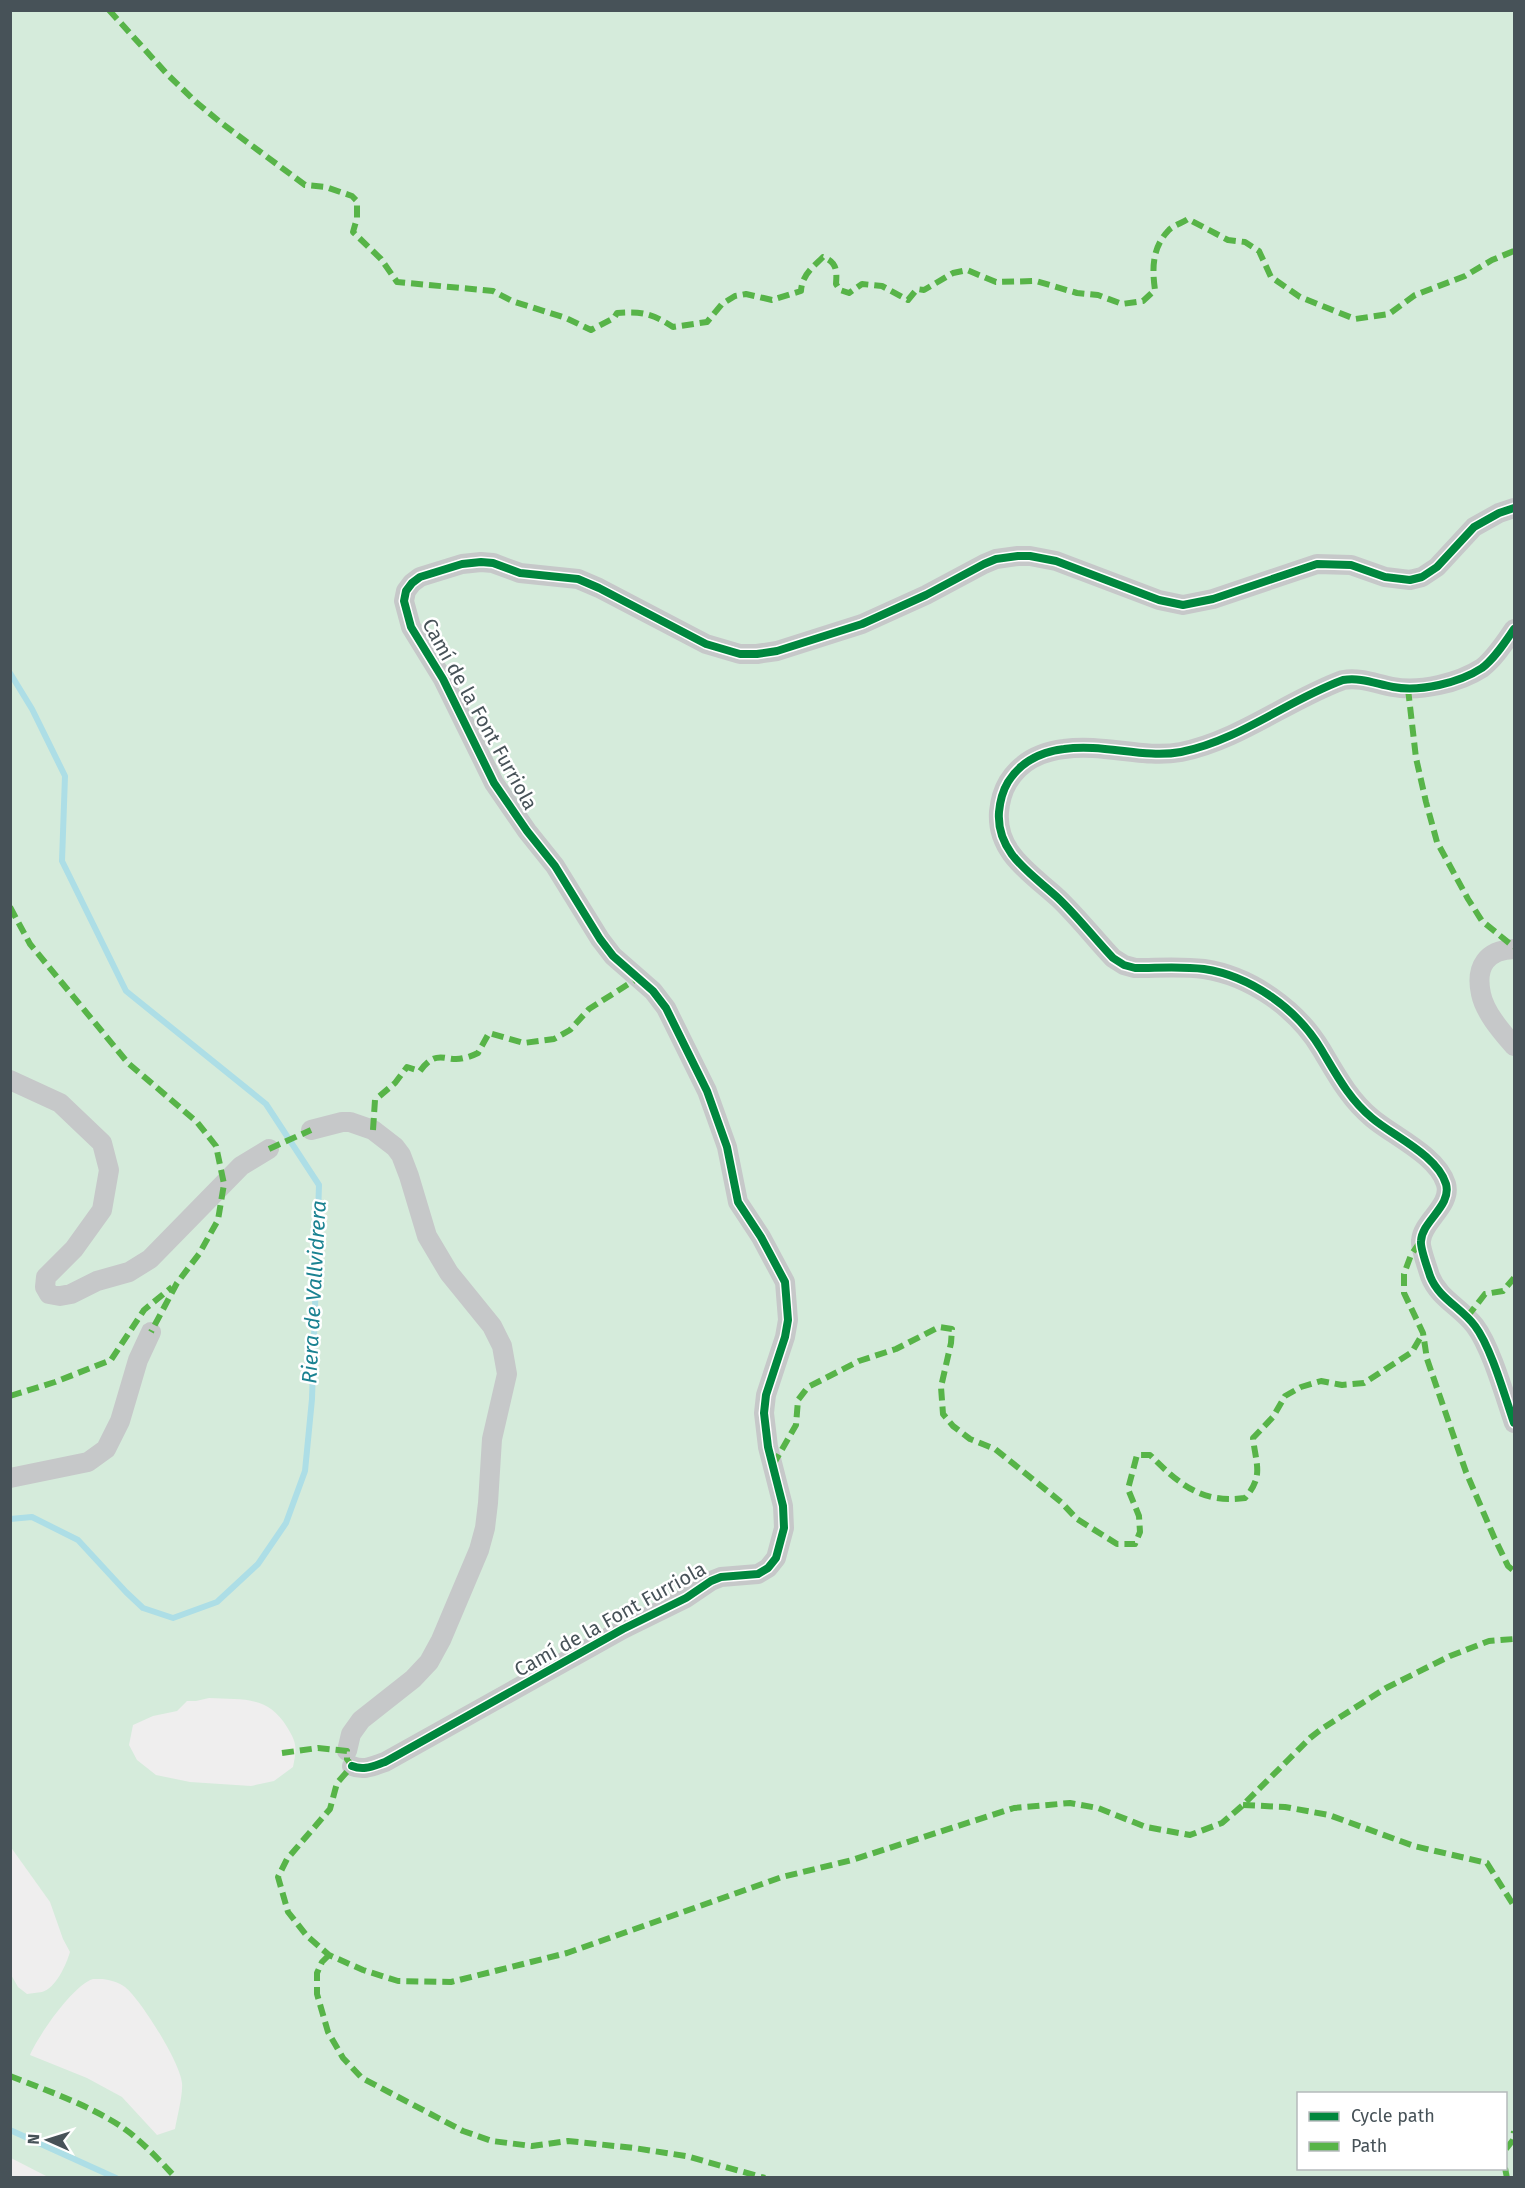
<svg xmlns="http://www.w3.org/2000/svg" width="1525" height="2188" font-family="'Fira Sans',sans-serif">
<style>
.green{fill:#d5ebdb;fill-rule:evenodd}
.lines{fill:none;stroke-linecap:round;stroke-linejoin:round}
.stream{stroke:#addee6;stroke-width:6}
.street{stroke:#c6c8c9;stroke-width:20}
.quiet{stroke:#57b448;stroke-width:6;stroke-dasharray:12 6;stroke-linecap:butt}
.cycleway-casing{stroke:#fff;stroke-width:11}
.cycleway{stroke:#00873e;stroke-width:8}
.labels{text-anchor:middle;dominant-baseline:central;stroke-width:5;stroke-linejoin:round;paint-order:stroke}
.street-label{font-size:20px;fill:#475258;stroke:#fff}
.water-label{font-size:21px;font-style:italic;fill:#1a8291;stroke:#fff}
</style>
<rect width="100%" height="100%" fill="#efeeee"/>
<path class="green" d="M11 11H1514V2177H48L11 2158 10 1973 18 1987 27 1994C32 1993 37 1993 42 1992 56 1988 66 1965 70 1952L63 1939 50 1902 10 1846ZM209 1698C242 1700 268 1695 287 1727 297 1743 297 1748 293 1767L274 1781 251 1786 190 1782 156 1775 137 1760 129 1745 133 1725 153 1716 177 1711 187 1701H196ZM103 1979C110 1980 118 1982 125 1987 141 2000 180 2062 182 2083 183 2095 177 2117 175 2129L157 2135 122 2097 87 2078 30 2055C38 2036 73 1985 93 1979 96 1979 100 1979 103 1979ZM1298 2094H1506V2168H1298Z"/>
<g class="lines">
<g class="stream">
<polyline points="10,673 32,709 65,776 62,861 126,991 266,1104 319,1185 312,1399 305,1471 286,1523 258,1564 217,1602 173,1618 143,1608 126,1592 78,1540 32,1517 10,1519"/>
<polyline points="10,2130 116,2178"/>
</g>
<g class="street">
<path d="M1514 629C1505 642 1495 658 1482 668 1459 683 1420 692 1393 687 1376 684 1361 677 1343 680 1288 700 1240 740 1181 752 1143 759 1103 743 1064 749 1040 752 1021 761 1008 782 1002 792 1000 801 999 812 996 853 1032 874 1058 898 1078 917 1095 939 1113 958L1124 965 1135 968C1158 968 1181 966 1204 969 1251 976 1297 1009 1321 1049 1336 1074 1349 1099 1372 1118 1393 1136 1437 1155 1446 1184 1452 1206 1422 1221 1421 1241 1420 1248 1428 1269 1430 1276 1439 1299 1461 1307 1475 1326 1491 1347 1505 1397 1514 1423"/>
<path d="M1514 949C1487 950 1475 966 1481 994 1485 1013 1502 1032 1514 1046"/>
<polyline points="10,1080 60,1103 102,1143 109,1170 102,1210 74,1249 46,1277 45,1287 49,1294 60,1296 71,1294 97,1281 129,1272 150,1259 241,1166 269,1149"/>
<polyline points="311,1130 342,1122 350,1122 373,1130 395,1147 401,1155 409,1176 427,1236 449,1273 492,1326 502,1346 507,1374 492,1439 488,1503 485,1528 479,1550 441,1640 429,1662 413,1679 361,1720 351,1734 347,1751"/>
<polyline points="10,1478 88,1462 106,1449 120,1421 138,1360 151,1332"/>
<path d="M352 1766C364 1771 373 1766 385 1762L623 1629 686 1598 711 1581 721 1577 758 1574 768 1568 776 1558 784 1528 783 1506 768 1447 764 1413 766 1395 785 1337 788 1320 785 1282 761 1237 738 1202 727 1147 707 1091 666 1008 653 991 613 956 600 939 555 866 527 831 494 783 443 679 411 627 404 601 406 591 412 583 420 577 462 564 481 562 493 563 520 573 578 579 599 588 706 644 740 654H757L777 651 862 624 926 595 984 564 996 559 1018 556H1030L1056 561 1159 600 1183 605 1213 599 1317 564 1351 565 1385 577 1410 580 1422 577 1437 567 1474 527 1499 513 1514 508"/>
</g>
<g class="quiet">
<path d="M109 10 167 74 196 102 220 122 305 185 326 187 352 196 357 201V218L353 232 381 259 397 282 493 291 512 301 566 318 591 330 614 318 617 313C642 311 653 314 673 327L707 322 722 304 735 296 746 294 772 300 801 291C802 275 812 268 823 257 837 262 837 271 836 284L840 290 849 293 862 284 882 286 908 300 917 289 924 290 953 273 967 270 996 282 1036 281 1077 293 1098 295 1122 304 1143 301 1155 290C1152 269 1152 248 1168 231 1172 226 1182 223 1188 219L1228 240 1245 242 1259 251 1271 277 1300 297 1355 319 1389 314 1415 295 1465 276 1492 260 1514 251"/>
<polyline points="1408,689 1416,758 1426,802 1437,842 1468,899 1482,921 1514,947"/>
<polyline points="10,907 30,944 128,1063 197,1122 216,1146 224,1184 218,1220 199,1254 177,1283 151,1332"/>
<path d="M373 1130 375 1100 395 1083 407 1067 420 1071C438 1047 445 1063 464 1058 469 1057 474 1055 478 1053L489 1033 524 1043 554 1039 570 1030 589 1009 638 978"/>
<polyline points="269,1149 311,1130"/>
<polyline points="1420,1242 1411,1255 1404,1274 1404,1293 1423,1333 1427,1359 1466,1472 1494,1537 1508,1566 1514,1571"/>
<polyline points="1467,1317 1485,1294 1503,1291 1514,1278"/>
<polyline points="10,1396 55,1382 111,1360 144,1310 172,1287"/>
<path d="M773 1465 796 1425 798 1400 808 1387 859 1361 896 1349 939 1327 952 1329 951 1343 941 1387 943 1414 953 1426 970 1439 995 1449 1061 1502 1077 1519 1117 1544H1135L1140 1532 1139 1516 1128 1489 1137 1455H1150C1179 1484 1202 1504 1245 1498 1264 1476 1256 1465 1253 1438L1273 1417 1285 1396 1301 1387 1321 1381 1342 1385 1364 1383 1412 1352 1423 1333"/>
<polyline points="282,1753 318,1748 347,1751 347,1759 352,1766 337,1783 330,1809 287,1859 278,1877 288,1912 307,1936 329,1955 363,1970 398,1981 451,1982 567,1953 782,1877 852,1860 1014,1808 1070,1803 1098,1808 1146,1827 1190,1835 1222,1823 1243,1805 1310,1738 1323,1728 1386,1688 1450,1656 1489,1641 1514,1639"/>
<polyline points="1243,1805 1285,1807 1329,1815 1414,1846 1487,1863 1514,1906"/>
<polyline points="329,1955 322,1962 317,1973 317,1994 328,2032 343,2058 362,2078 463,2131 492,2141 532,2146 568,2141 634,2148 686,2156 765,2178"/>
<path d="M10 2076C48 2091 106 2111 136 2138 150 2150 163 2164 176 2178"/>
<polyline points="1506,2149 1513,2140 1514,2131"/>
<polyline points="1505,2168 1507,2178"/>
</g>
<g class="cycleway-casing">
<g id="cycleway">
<path d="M1514 629C1505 642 1495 658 1482 668 1459 683 1420 692 1393 687 1376 684 1361 677 1343 680 1288 700 1240 740 1181 752 1143 759 1103 743 1064 749 1040 752 1021 761 1008 782 1002 792 1000 801 999 812 996 853 1032 874 1058 898 1078 917 1095 939 1113 958L1124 965 1135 968C1158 968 1181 966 1204 969 1251 976 1297 1009 1321 1049 1336 1074 1349 1099 1372 1118 1393 1136 1437 1155 1446 1184 1452 1206 1422 1221 1421 1241 1420 1248 1428 1269 1430 1276 1439 1299 1461 1307 1475 1326 1491 1347 1505 1397 1514 1423"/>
<path d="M352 1766C364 1771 373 1766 385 1762L623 1629 686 1598 711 1581 721 1577 758 1574 768 1568 776 1558 784 1528 783 1506 768 1447 764 1413 766 1395 785 1337 788 1320 785 1282 761 1237 738 1202 727 1147 707 1091 666 1008 653 991 613 956 600 939 555 866 527 831 494 783 443 679 411 627 404 601 406 591 412 583 420 577 462 564 481 562 493 563 520 573 578 579 599 588 706 644 740 654H757L777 651 862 624 926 595 984 564 996 559 1018 556H1030L1056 561 1159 600 1183 605 1213 599 1317 564 1351 565 1385 577 1410 580 1422 577 1437 567 1474 527 1499 513 1514 508"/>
</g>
</g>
<use href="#cycleway" class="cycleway"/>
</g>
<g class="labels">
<g class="street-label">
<text transform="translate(480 714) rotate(61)">Camí de la Font Furriola</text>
<text transform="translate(610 1619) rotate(-29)">Camí de la Font Furriola</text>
</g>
<g class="water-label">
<text transform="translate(314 1292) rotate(-87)">Riera de Vallvidrera</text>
</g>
</g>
<rect width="1525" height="2188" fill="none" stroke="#475258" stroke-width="24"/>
<rect x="1297" y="2092" width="210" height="78" fill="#ffffff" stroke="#b5babc" stroke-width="1.5"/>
<rect x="1309" y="2112" width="30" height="9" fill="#00873e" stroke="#b5babc" stroke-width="1.5"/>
<text x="1351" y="2122" font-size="18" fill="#475258">Cycle path</text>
<rect x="1309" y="2142" width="30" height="9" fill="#57b448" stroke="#b5babc" stroke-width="1.5"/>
<text x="1351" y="2152" font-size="18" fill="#475258">Path</text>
<g transform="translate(48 2140) rotate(273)" stroke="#ffffff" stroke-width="4.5" paint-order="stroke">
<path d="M0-4.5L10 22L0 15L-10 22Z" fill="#475258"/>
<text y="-9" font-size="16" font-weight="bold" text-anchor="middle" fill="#475258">N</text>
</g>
</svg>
